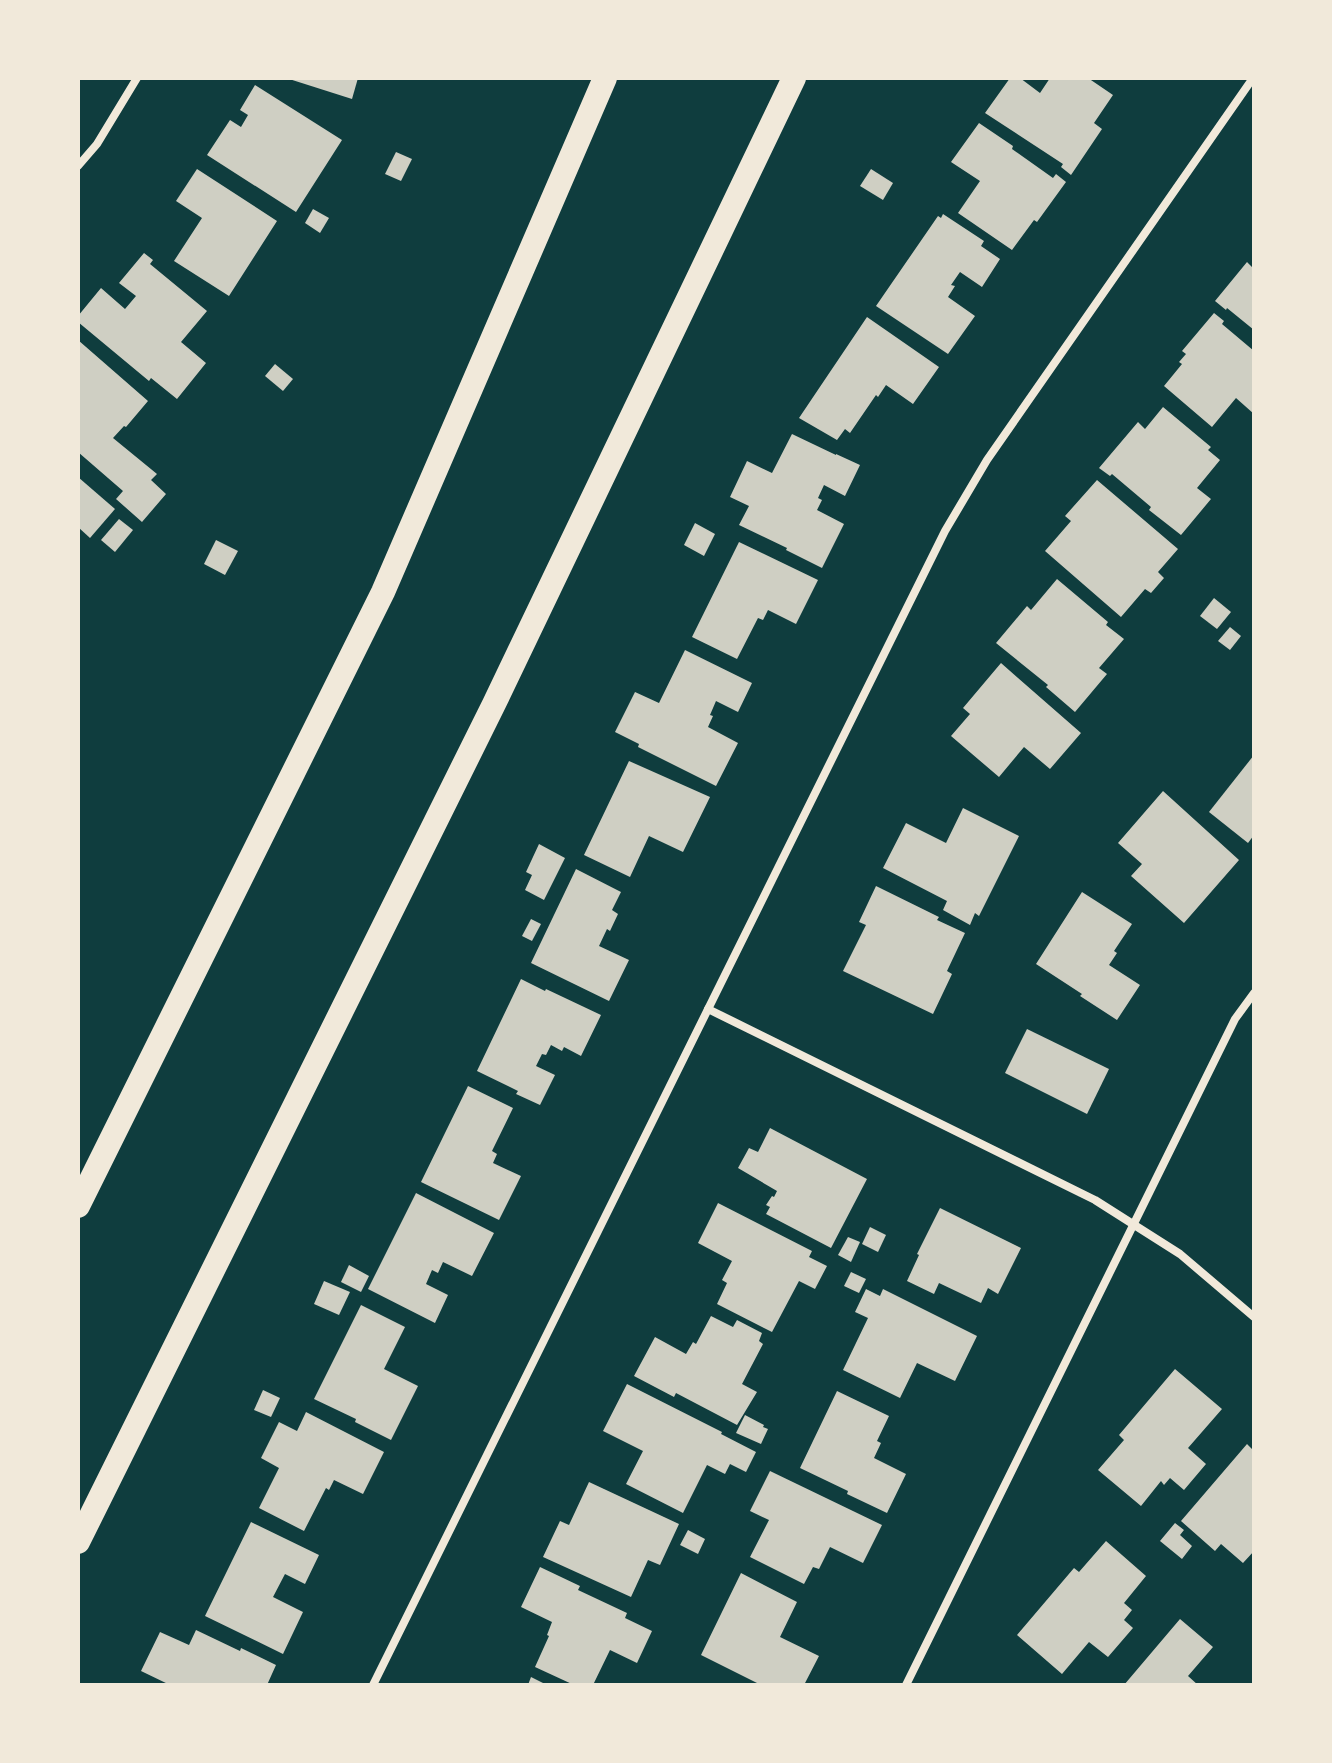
<svg xmlns="http://www.w3.org/2000/svg" width="1332" height="1763" font-family="Rubik,sans-serif">
<style>
.building{fill:#cfcfc3}
.lines{fill:none;stroke-linecap:round;stroke-linejoin:round}
.minor{stroke:#f1e9da;stroke-width:8}
.motorway{stroke:#f1e9da;stroke-width:24}
</style>
<rect width="100%" height="100%" fill="#0f3d3e"/>
<g class="building">
<polygon points="286,78 358,78 352,99"/>
<polygon points="1010,78 1020,78 1040,93 1050,78 1088,78 1113,95 1094,123 1102,129 1071,175 1061,167 1063,164 985,113"/>
<polygon points="255,85 342,140 296,212 207,155 230,120 241,127 248,115 240,110"/>
<polygon points="979,123 1013,146 1012,149 1053,178 1056,174 1066,182 1037,222 1034,220 1012,250 958,213 980,181 951,162"/>
<polygon points="396,152 412,159 401,181 385,174"/>
<polygon points="197,169 277,221 229,296 174,261 202,218 176,201"/>
<polygon points="871,169 893,183 883,200 860,186"/>
<polygon points="313,209 329,218 320,233 305,223"/>
<polygon points="943,214 984,241 981,246 1000,259 982,287 960,272 951,285 955,286 948,297 975,316 948,354 876,306 938,216 941,218"/>
<polygon points="144,253 153,260 150,264 207,311 181,342 206,363 177,399 151,378 149,381 78,322 78,316 101,288 125,309 136,296 119,283"/>
<polygon points="1247,262 1252,267 1254,265 1254,330 1227,308 1226,310 1215,301"/>
<polygon points="1214,313 1224,321 1222,324 1254,351 1254,414 1236,398 1212,427 1164,386 1182,364 1179,362 1186,354 1182,351"/>
<polygon points="867,317 939,367 913,404 886,385 878,397 876,395 850,433 845,429 837,440 799,418"/>
<polygon points="78,340 148,401 126,427 124,426 113,438 157,474 151,480 166,494 142,522 116,499 123,491 78,452"/>
<polygon points="275,364 293,379 283,391 265,376"/>
<polygon points="1163,407 1211,447 1208,450 1220,460 1197,488 1211,499 1181,535 1149,510 1151,507 1112,474 1110,476 1099,468 1138,422 1145,429"/>
<polygon points="792,434 836,455 836,454 860,465 845,496 824,485 818,498 822,500 817,510 844,524 822,568 786,550 787,548 739,525 749,506 730,497 747,461 772,473"/>
<polygon points="78,477 115,509 90,538 78,527"/>
<polygon points="1097,480 1178,549 1158,572 1164,578 1151,593 1145,589 1121,617 1045,551 1071,521 1065,516"/>
<polygon points="119,519 133,530 115,552 101,540"/>
<polygon points="695,523 715,534 704,556 684,545"/>
<polygon points="216,540 238,551 225,575 204,564"/>
<polygon points="739,542 818,580 796,624 768,610 763,620 758,618 737,659 692,637"/>
<polygon points="1057,579 1108,622 1106,625 1124,639 1099,668 1107,674 1075,712 1046,687 1048,685 996,643 1027,606 1031,610"/>
<polygon points="1214,598 1231,612 1217,629 1200,616"/>
<polygon points="1230,627 1241,636 1230,650 1218,641"/>
<polygon points="685,650 752,683 738,712 716,701 710,715 713,716 708,727 738,743 716,786 638,747 639,744 615,732 635,692 659,703"/>
<polygon points="1001,663 1081,733 1050,769 1024,747 999,777 951,736 970,714 963,708"/>
<polygon points="1254,755 1254,835 1248,843 1209,812"/>
<polygon points="629,761 710,797 683,852 649,836 630,877 584,855"/>
<polygon points="1163,791 1239,860 1184,923 1131,876 1142,864 1118,843"/>
<polygon points="963,808 1019,836 979,916 975,913 970,925 943,910 947,901 883,868 906,823 946,843"/>
<polygon points="539,844 565,858 544,900 525,890 532,875 526,872"/>
<polygon points="576,869 621,892 612,910 618,914 610,931 607,929 599,946 629,960 609,1001 531,963"/>
<polygon points="876,886 939,917 937,920 965,933 947,971 952,974 933,1014 843,971 866,925 859,922"/>
<polygon points="1082,892 1132,924 1114,951 1117,953 1109,965 1140,985 1117,1020 1080,996 1082,994 1036,964"/>
<polygon points="531,919 541,924 532,941 522,936"/>
<polygon points="521,979 545,991 546,989 601,1015 581,1056 564,1047 562,1051 551,1045 546,1055 542,1054 536,1066 555,1075 540,1105 516,1094 518,1091 477,1071"/>
<polygon points="1027,1029 1109,1069 1087,1114 1005,1073"/>
<polygon points="468,1086 513,1108 492,1151 497,1154 493,1163 521,1176 499,1220 421,1182"/>
<polygon points="770,1128 867,1179 831,1248 766,1214 770,1207 766,1205 772,1196 774,1197 777,1191 738,1168 749,1148 758,1152"/>
<polygon points="416,1193 494,1233 472,1276 443,1262 438,1273 432,1270 426,1284 448,1295 435,1323 368,1289"/>
<polygon points="718,1203 812,1251 809,1257 827,1266 815,1289 799,1281 772,1332 717,1304 727,1283 722,1280 732,1261 698,1243"/>
<polygon points="940,1208 1021,1248 998,1294 988,1288 981,1303 939,1283 934,1294 907,1281 919,1255 917,1254"/>
<polygon points="870,1227 886,1235 878,1252 862,1244"/>
<polygon points="848,1237 860,1242 851,1262 838,1255"/>
<polygon points="349,1265 369,1276 361,1292 341,1282"/>
<polygon points="851,1272 866,1279 859,1293 844,1286"/>
<polygon points="324,1281 350,1292 339,1315 314,1304"/>
<polygon points="866,1289 880,1296 883,1289 977,1336 955,1381 917,1363 900,1398 843,1370 868,1318 855,1312"/>
<polygon points="361,1305 405,1327 384,1369 418,1386 391,1440 355,1422 356,1419 314,1399"/>
<polygon points="711,1316 733,1327 737,1320 762,1333 759,1341 763,1344 742,1384 757,1392 737,1425 676,1393 674,1397 634,1376 655,1337 686,1354 693,1342 696,1344"/>
<polygon points="1175,1369 1222,1409 1188,1448 1206,1464 1184,1490 1170,1478 1164,1485 1161,1481 1141,1506 1098,1470 1124,1440 1119,1435"/>
<polygon points="627,1384 722,1432 721,1434 756,1452 746,1472 730,1464 725,1474 707,1465 683,1513 626,1484 643,1451 603,1431"/>
<polygon points="263,1390 280,1398 271,1417 254,1410"/>
<polygon points="837,1391 889,1416 877,1441 881,1443 874,1458 906,1474 887,1513 847,1494 848,1491 800,1468"/>
<polygon points="306,1412 384,1452 363,1494 334,1480 329,1490 326,1488 304,1531 259,1508 279,1468 261,1458 279,1422 297,1431"/>
<polygon points="745,1415 764,1425 763,1427 768,1429 761,1444 736,1433"/>
<polygon points="1247,1444 1254,1451 1254,1551 1243,1563 1221,1544 1215,1551 1181,1521"/>
<polygon points="770,1471 882,1525 863,1563 830,1547 819,1569 813,1567 804,1584 750,1557 769,1520 750,1511"/>
<polygon points="589,1482 679,1524 660,1565 648,1560 631,1597 543,1557 560,1521 569,1525"/>
<polygon points="251,1522 319,1555 305,1584 285,1574 273,1597 303,1612 283,1654 205,1616"/>
<polygon points="1175,1523 1184,1530 1180,1535 1192,1546 1182,1559 1160,1541"/>
<polygon points="688,1530 705,1539 698,1554 680,1545"/>
<polygon points="1106,1541 1146,1576 1124,1603 1132,1610 1124,1620 1133,1628 1108,1657 1089,1642 1062,1674 1017,1635 1074,1568 1079,1572"/>
<polygon points="540,1567 580,1586 578,1590 627,1613 625,1618 652,1631 637,1663 610,1650 593,1685 574,1685 535,1667 549,1636 547,1635 552,1622 521,1607"/>
<polygon points="741,1573 797,1602 780,1637 819,1656 804,1685 761,1685 701,1655"/>
<polygon points="1180,1619 1213,1647 1188,1676 1198,1685 1124,1685"/>
<polygon points="196,1630 240,1651 241,1648 276,1665 267,1685 170,1685 141,1671 160,1632 189,1645"/>
<polygon points="531,1677 547,1685 528,1685"/>
</g>
<g class="lines">
<g class="minor">
<polyline points="78,166 97,144 137,78"/>
<polyline points="708,1009 1095,1200 1180,1254 1254,1317"/>
<polyline points="373,1685 945,531 987,460 1253,78"/>
<polyline points="906,1685 1235,1019 1254,993"/>
</g>
<g class="motorway">
<polyline points="78,1206 383,592 605,78"/>
<polyline points="78,1542 494,704 794,78"/>
</g>
</g>
<rect width="1332" height="1763" fill="none" stroke="#f1e9da" stroke-width="160"/>
</svg>
